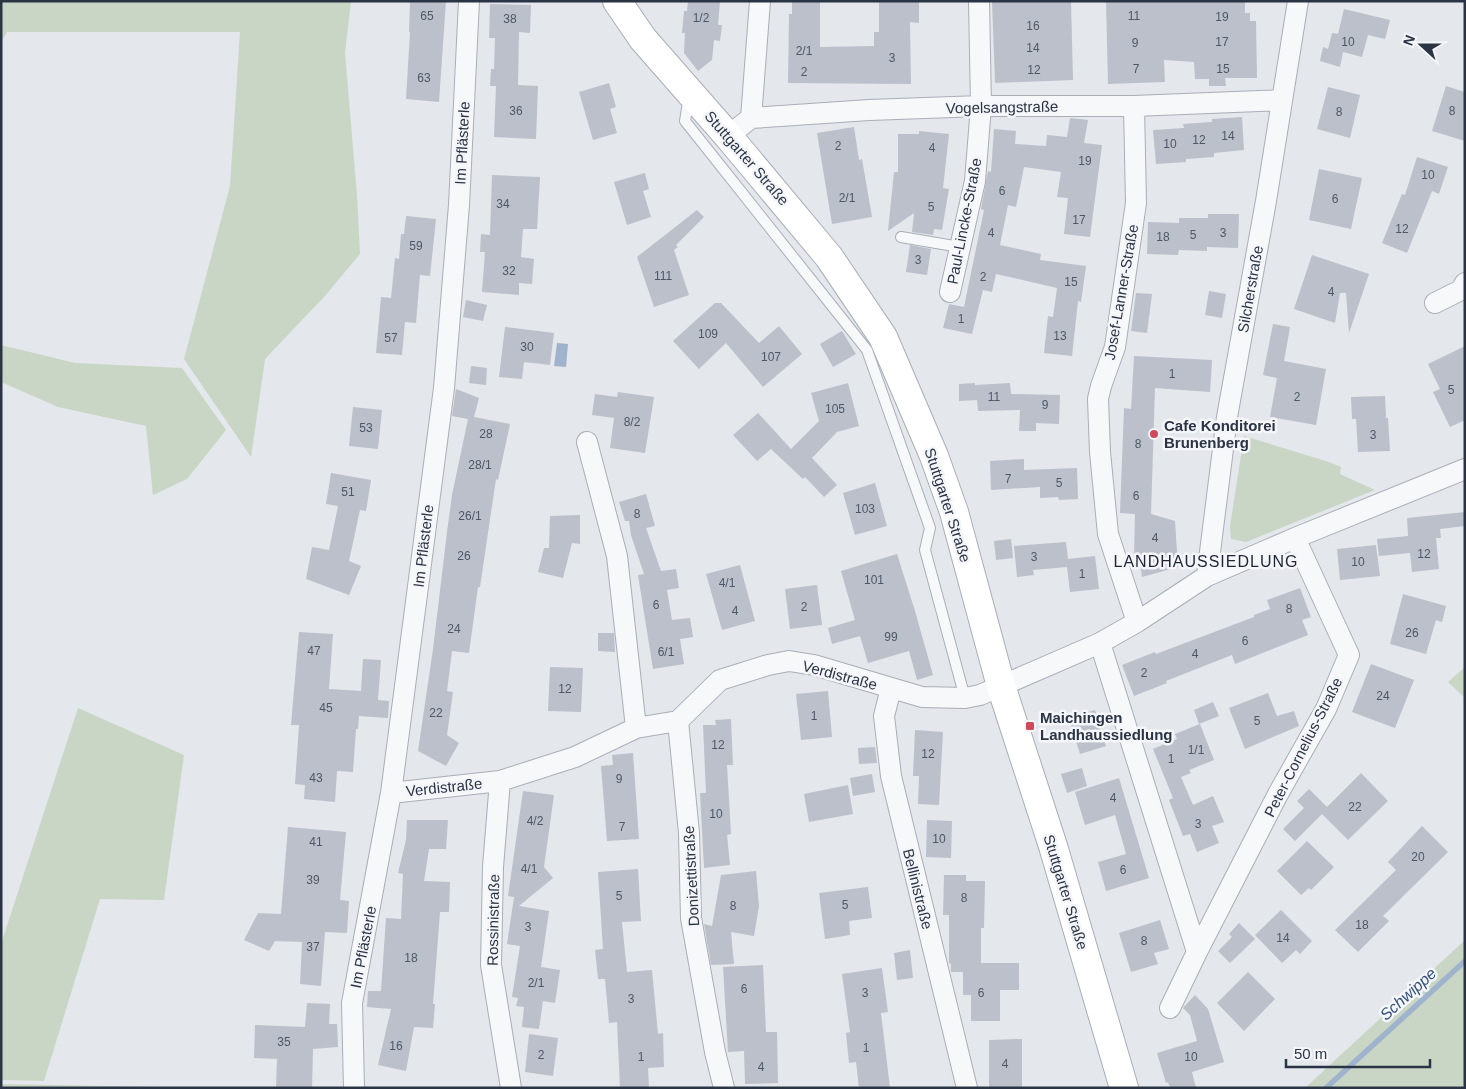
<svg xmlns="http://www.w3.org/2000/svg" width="1466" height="1089" viewBox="0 0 1466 1089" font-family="Arial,sans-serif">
<rect width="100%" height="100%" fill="#e4e7ec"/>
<path fill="#c9d6c5" d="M1,1H351L345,53L357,195L360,254L324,297L265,359L251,457L184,359L230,186L240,32H7L1,42Z
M1,345L75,363L182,368L226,430L187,479L153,495L146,426L58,407L1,382Z
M1244,436L1329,462L1341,467L1340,474L1375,490L1246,542L1231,539L1230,526Z
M1465,667V698L1448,682Z
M78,708L184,755L164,900L100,899L44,1081L1,1080V944Z
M1465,940V1088H1305Z
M1,1084L157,1087L158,1088H1Z"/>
<path fill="#9fb4cc" d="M557,343L568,344L566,367L554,366Z"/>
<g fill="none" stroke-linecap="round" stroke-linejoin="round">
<path stroke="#9fb4cc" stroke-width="5.5" d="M1326,1088L1465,961"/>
</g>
<path fill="#bbc0ca" d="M410,1H446L439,102L406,99L410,32H409Z
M688,1H720L718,25H722L720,41L714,40L712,60L698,71L684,53L685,33H682L684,11H687Z
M792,1H820V47L874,46V32H879V1H919V23L910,22L911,84L788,83L789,14H792Z
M992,1H1071L1073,80L995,83Z
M1106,1H1245V13H1250V21H1256L1257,78H1225L1226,86H1209V79H1195L1194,62L1164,60L1165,82L1108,84Z
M490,4L531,5L530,33L519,32L518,85L538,86L536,139L494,137L496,86H490L491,69H494L495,38H489Z
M1344,9L1390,20L1385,39L1368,35L1362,57L1343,52L1340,67L1320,61L1323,47L1328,49L1332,33L1338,34Z
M609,83L616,107L610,109L617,133L593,140L579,92Z
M1446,86L1465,92V141L1432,131Z
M1328,87L1360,95L1350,138L1317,129Z
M1242,117L1244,150L1214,153V157L1186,159V162L1156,164L1153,130L1184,128L1183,124L1212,122V119Z
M1070,118L1088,120L1084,143L1102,145L1090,237L1064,234L1068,198L1057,197L1061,172L1024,167L1016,207L1008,205L1000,245L1041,254L1040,260L1086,266L1081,302L1078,301L1072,356L1044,353L1048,316L1053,317L1057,288L996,274L992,292L983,290L972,334L943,328L949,304L964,307L984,210L981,209L988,171L991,172L994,129L1016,131L1015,144L1046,146L1047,135L1067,137Z
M854,127L859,160L862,159L872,217L832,224L817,133Z
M919,131L949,134L943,188L949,189L942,230L934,229L933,235L912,232L914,213L888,231L894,172H898V134H919Z
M1417,157L1448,167L1439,194L1432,191L1407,253L1382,243L1402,194L1405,195Z
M1319,169L1362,178L1351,229L1309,220Z
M645,173L649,189L643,191L651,217L627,225L614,182Z
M492,175L540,177L537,229H523L521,257L534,259L532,284L519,283V295L482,292L485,252H480L481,234L490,235Z
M697,210L704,217L676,245L678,247L674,250L689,295L654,307L637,257Z
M1208,214H1239L1238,248L1207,247V251L1179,250L1178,255L1147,254L1148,222L1179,223V218H1208Z
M406,216L436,219L430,276L420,275L416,323L405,322L402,355L376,353L381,297L391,298L395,258L399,259L401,234H404Z
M910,245L931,249L927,275L906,272Z
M1312,255L1369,274L1349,333L1346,293H1340L1335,323L1294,309Z
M1209,291L1226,294L1222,318L1205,315Z
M1136,293L1152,294L1147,333L1131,331Z
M466,300L487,305L483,321L463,317Z
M715,303H721L759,343L779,326L802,354L763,387L726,343L699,369L673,341Z
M1273,324L1290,327L1284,361L1326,369L1316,425L1270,417L1277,378L1263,375Z
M505,327L554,333L550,365L524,362L522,379L499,377Z
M842,331L856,354L833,367L820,344Z
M1465,346V420L1450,427L1433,392L1440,389L1428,364Z
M1134,356L1212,360L1210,392L1155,388L1151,514L1175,521L1178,567L1142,577L1139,555L1134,556L1135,514L1120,513L1124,408L1131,409Z
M471,366L487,368L486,385L469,383Z
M848,383L859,426L837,432L812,458L837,485L824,497L805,477L803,479L771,449L757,461L733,435L758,413L791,449L819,421L811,393Z
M975,383V385L1010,383L1011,394L1060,395L1059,424L1036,423V431H1019L1020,410L978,411L977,400L959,401V384Z
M456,389L479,398L474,417L510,424L498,480L496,479L480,587H478L469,653L452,651L447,691L453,692L447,735L459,743L446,766L418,751L433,649L447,532L452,495L468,419L452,416Z
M618,392L654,397L645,453L610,448L614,418L592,415L595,394L617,397Z
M1385,396L1386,418H1388L1390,451L1358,452L1356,419H1352L1351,397Z
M353,407L382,410L378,449L349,446Z
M1024,459V470L1077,468L1078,499L1059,500L1058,497L1040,498V487L991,490L990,461Z
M331,473L371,480L366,511L360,510L349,561L361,566L349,595L306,579L312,547L329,550L338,506L326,504Z
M875,483L887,526L855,535L843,493Z
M646,494L655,526L646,528L661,571L676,569L679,588L667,590L672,620L690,618L693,637L680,639L684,664L653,669L638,575L644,574L631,535L629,521H625L619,502Z
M1465,512V526L1440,529L1441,538H1436L1439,569L1412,572L1410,553L1379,556L1377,539L1408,536L1407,518Z
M580,515V544L572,543L563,578L538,572L544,548H549L550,516Z
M1011,539L1013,558L996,560L994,541Z
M1066,542L1068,559L1095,556L1099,589L1070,592L1067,567L1033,570L1034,575L1017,577L1014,546Z
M1376,545L1380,576L1340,580L1337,549Z
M897,554L915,611L933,675L917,680L909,651L868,663L860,636L832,644L828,628L855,620L841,571Z
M740,565L755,621L722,630L706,574Z
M817,585L822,625L790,629L785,589Z
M1300,588L1311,617L1302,620L1308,635L1235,664L1232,655L1176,677L1166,681L1167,683L1134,696L1122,665L1155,652L1156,654L1254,617V615L1270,609L1267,600Z
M1403,594L1446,606L1442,622L1436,620L1426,654L1390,644Z
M299,632L333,634L329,689L361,691L363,659L381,660L378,700L389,701L388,718L359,716L358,729H356L353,772L337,771L335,802L304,799L305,785L295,784L299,725H291Z
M598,633H614L615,652L598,651Z
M1371,664L1414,680L1395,728L1352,712Z
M550,667L583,668L581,712L548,711Z
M828,691L832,737L801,740L796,694Z
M1268,693L1277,716L1294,711L1299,726L1245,749L1229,708Z
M1213,702L1219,716L1199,724L1194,710Z
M1095,710L1106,746L1080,754L1069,718Z
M731,719L733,765H727L731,834L727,835L730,865L704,868L700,793H706L703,725H716L715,720Z
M1200,724L1214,760L1189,770L1191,773L1181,777L1193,805L1213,796L1224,822L1212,826L1219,843L1197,852L1190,834L1183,836L1169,800L1173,798L1153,749L1177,739L1175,734Z
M915,730L943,732L939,805L918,804L919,776H913Z
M875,747L877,763L859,764L858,748Z
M633,753L639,839L607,841L601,766L613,765L612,755Z
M1082,768L1087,786L1067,793L1061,774Z
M1361,773L1388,801L1348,840L1322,814L1295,841L1283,829L1304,808L1297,801L1309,789L1327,807Z
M872,774L875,792L853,796L850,778Z
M1119,778L1149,878L1106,891L1098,862L1126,854L1115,815L1085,825L1075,792Z
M848,785L853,814L809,822L804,794Z
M523,791L554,795L544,867L553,878L519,906L549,911L541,967L560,970L555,1003L543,1001L539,1029L522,1027L524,1007L516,1006L518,998L512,997L520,946L507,944L514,897L508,896Z
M407,820H448L446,849H429L424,881L450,882L449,912H440L433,1004H435L433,1028L414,1027L406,1071L378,1065L391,1009L367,1007L368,991H381L386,918L401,919L403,874L398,873L406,840Z
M927,820L952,821L951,858L926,857Z
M1422,826L1448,852L1383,916L1389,921L1358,952L1335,930L1396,870L1388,862Z
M288,827L346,832L340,900L349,901L347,933L325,932L321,986L300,984L302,942L275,941L269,951L244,940L258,913L281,914Z
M1307,841L1334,867L1311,890L1309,888L1301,895L1277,871Z
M638,869L641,921L622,922L627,972L652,970L658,1034L663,1033L664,1067L648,1068L649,1088H620L617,1022L609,1023L605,979H598L595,950L603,949L598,872Z
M756,871L759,906L754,936L731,932L734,964L711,965L704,924L712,926L721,875Z
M944,875H966V881H985L984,928H981V963H1019V990H1000V1021H971V995H963V972H951V964L949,963V915H943Z
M868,887L872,918L849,921L850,935L825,939L819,893Z
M1281,910L1312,941L1300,954L1296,950L1282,963L1255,935Z
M1160,920L1169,949L1154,953L1158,964L1131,972L1119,933Z
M1239,923L1255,939L1230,963L1218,951L1232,937L1229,934Z
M910,950L913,978L897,980L894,953Z
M763,965L766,1032H777L778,1083L745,1084L744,1051L728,1052L723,967Z
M882,968L888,1012L881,1013L890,1088H859L856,1062L849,1063L846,1033L850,1032L842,974Z
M1248,972L1275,999L1244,1031L1217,1003Z
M1195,995L1208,1009L1224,1062L1192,1072L1196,1088H1170L1168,1082L1166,1083L1157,1053L1197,1041L1190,1015L1183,1008Z
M307,1003L330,1004L329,1024H337L338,1047L313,1049L312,1088H276L277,1059L254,1058L255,1025L305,1027Z
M529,1034L558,1038L553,1076L525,1072Z
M1022,1039V1088H989V1040Z"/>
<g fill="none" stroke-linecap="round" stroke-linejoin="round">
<g stroke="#a9aeb7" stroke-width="12">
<path id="service" d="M689,96L685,121L867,350L930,528L925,550L965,698
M901,237L960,247"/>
</g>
<g stroke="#a9aeb7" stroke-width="22">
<path id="minor" d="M1134,106L1136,203L1115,347L1101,386L1098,399L1100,452L1108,534L1137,622
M751,118L760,1
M728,136L751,118L869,110L981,106H1134L1282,100
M950,292L975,181L981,106L979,1
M1435,303L1461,290L1465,283
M587,442L617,556L636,728
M1207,576L1227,417L1266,201L1298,1
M1100,643L1197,952L1170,1008
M891,688L884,716L891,776L967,1088
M678,721L689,833L691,918L715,1052L724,1088
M500,781L493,867L491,965L511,1088
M391,793L500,781L575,757L636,728L678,721L720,680L768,665L789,661L814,665L922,697L965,698L980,695L1100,643L1137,622L1207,576L1295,538L1465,469
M1197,952L1278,794L1326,709L1349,655L1295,538
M354,1088L352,1003L391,793L444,388L459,205L469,1"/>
</g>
<g stroke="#a9aeb7" stroke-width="30">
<path id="secondary" d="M617,1L643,39L728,136L829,257L883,337L934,456L954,512L1001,686L1053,846L1124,1088"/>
</g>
<use href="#service" stroke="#f7f8fa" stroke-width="10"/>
<use href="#minor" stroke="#f7f8fa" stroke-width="20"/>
<use href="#secondary" stroke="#fff" stroke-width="28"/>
</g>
<g fill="#d1495b" stroke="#f4f6f9" stroke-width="2">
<circle cx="1154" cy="434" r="5"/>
<rect x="1025" y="721" width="10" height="10" rx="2.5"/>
</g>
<g text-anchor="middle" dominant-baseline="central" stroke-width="5" stroke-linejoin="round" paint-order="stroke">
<g font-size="12" fill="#4f5766">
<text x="427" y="16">65</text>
<text x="1134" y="16">11</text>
<text x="1222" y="17">19</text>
<text x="701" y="18">1/2</text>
<text x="510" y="19">38</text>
<text x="1033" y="26">16</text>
<text x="1222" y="42">17</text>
<text x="1348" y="42">10</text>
<text x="1135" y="43">9</text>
<text x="1033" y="48">14</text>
<text x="804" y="51">2/1</text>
<text x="892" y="58">3</text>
<text x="1136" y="69">7</text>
<text x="1223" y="69">15</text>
<text x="1034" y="70">12</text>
<text x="804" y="72">2</text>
<text x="424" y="78">63</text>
<text x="516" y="111">36</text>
<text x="1452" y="111">8</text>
<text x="1339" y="112">8</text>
<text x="1228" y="136">14</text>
<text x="1199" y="140">12</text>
<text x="1170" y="144">10</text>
<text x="838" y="146">2</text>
<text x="932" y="148">4</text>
<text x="1085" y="161">19</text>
<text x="1428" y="175">10</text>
<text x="1002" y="191">6</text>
<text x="847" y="198">2/1</text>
<text x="1335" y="199">6</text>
<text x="503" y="204">34</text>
<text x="931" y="207">5</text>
<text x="1079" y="220">17</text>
<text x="1402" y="229">12</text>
<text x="991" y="233">4</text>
<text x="1223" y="233">3</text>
<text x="1193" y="235">5</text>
<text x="1163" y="237">18</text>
<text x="416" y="246">59</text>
<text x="918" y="260">3</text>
<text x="509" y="271">32</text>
<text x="663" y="276">111</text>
<text x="983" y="277">2</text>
<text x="1071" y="282">15</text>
<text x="1331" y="292">4</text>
<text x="961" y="319">1</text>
<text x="708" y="334">109</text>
<text x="1060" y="336">13</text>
<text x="391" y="338">57</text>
<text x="527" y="347">30</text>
<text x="771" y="357">107</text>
<text x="1172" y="374">1</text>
<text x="1451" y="390">5</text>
<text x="994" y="397">11</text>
<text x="1297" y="397">2</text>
<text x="1045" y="405">9</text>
<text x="835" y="409">105</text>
<text x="632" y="422">8/2</text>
<text x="366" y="428">53</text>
<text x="486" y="434">28</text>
<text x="1373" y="435">3</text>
<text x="1138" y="444">8</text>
<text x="480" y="465">28/1</text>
<text x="1008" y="479">7</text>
<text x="1059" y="483">5</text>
<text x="348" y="492">51</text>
<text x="1136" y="496">6</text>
<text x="865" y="509">103</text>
<text x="637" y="514">8</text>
<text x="470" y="516">26/1</text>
<text x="1155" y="538">4</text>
<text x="1424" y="554">12</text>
<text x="464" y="556">26</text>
<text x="1034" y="557">3</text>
<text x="1358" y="562">10</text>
<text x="1082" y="574">1</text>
<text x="874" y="580">101</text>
<text x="727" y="583">4/1</text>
<text x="656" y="605">6</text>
<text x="804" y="607">2</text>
<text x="1289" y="609">8</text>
<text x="735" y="611">4</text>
<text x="454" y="629">24</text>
<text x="1412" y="633">26</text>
<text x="891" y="637">99</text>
<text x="1245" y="641">6</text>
<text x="314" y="651">47</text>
<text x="666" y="652">6/1</text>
<text x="1195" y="654">4</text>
<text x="1144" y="673">2</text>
<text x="565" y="689">12</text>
<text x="1383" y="696">24</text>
<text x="326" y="708">45</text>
<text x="436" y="713">22</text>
<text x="814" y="716">1</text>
<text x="1257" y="721">5</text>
<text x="718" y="745">12</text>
<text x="1196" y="750">1/1</text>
<text x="928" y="754">12</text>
<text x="1171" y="759">1</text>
<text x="316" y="778">43</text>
<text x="619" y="779">9</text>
<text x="1113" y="798">4</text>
<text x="1355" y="807">22</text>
<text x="716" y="814">10</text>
<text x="535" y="821">4/2</text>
<text x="1198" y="824">3</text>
<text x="622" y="827">7</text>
<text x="939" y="839">10</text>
<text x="316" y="842">41</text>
<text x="1418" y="857">20</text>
<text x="529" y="869">4/1</text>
<text x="1123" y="870">6</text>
<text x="313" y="880">39</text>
<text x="619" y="896">5</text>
<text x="964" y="898">8</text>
<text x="845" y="905">5</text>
<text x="733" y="906">8</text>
<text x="1362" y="925">18</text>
<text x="528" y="927">3</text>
<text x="1283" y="938">14</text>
<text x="1144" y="941">8</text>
<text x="313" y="947">37</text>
<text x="411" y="958">18</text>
<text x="536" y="983">2/1</text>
<text x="744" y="989">6</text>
<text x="865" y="993">3</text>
<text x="981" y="993">6</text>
<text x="631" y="999">3</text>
<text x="284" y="1042">35</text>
<text x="396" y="1046">16</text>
<text x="866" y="1048">1</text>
<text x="541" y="1055">2</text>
<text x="641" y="1057">1</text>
<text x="1191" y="1057">10</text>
<text x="1005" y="1064">4</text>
<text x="761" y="1067">4</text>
</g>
<g font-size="15" fill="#2b3445" stroke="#f4f6f9">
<text transform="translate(1002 107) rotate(-1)">Vogelsangstraße</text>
<text transform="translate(462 143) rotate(-87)">Im Pflästerle</text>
<text transform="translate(747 158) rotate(49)">Stuttgarter Straße</text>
<text transform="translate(964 221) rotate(-79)">Paul-Lincke-Straße</text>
<text transform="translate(1250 289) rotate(-80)">Silcherstraße</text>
<text transform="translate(1121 292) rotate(-80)">Josef-Lanner-Straße</text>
<text transform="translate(948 505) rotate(72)">Stuttgarter Straße</text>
<text transform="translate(423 546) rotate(-83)">Im Pflästerle</text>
<text transform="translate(840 675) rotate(15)">Verdistraße</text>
<text transform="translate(1303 747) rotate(-63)">Peter-Cornelius-Straße</text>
<text transform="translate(444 787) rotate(-6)">Verdistraße</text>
<text transform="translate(691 876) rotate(-93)">Donizettistraße</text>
<text transform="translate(918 889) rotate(76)">Bellinistraße</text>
<text transform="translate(1066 892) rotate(73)">Stuttgarter Straße</text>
<text transform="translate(493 920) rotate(-89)">Rossinistraße</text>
<text transform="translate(363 947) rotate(-79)">Im Pflästerle</text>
</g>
<g font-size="15" font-weight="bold" fill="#2b3445" stroke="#f4f6f9" text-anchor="start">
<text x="1164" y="425">Cafe Konditorei<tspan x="1164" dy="17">Brunenberg</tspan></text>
<text x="1040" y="717">Maichingen<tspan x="1040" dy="17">Landhaussiedlung</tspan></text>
</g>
<g font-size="16" letter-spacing="1" fill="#1d2536" stroke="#f4f6f9">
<text x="1206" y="561">LANDHAUSSIEDLUNG</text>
</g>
<g font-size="16" font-style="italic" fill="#34527a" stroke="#f4f6f9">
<text transform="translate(1408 994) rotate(-42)">Schwippe</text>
</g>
</g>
<rect width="1466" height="1089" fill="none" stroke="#2b3445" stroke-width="5"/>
<g transform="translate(1421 45) rotate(291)" stroke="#f4f6f9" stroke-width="4" paint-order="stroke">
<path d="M0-4L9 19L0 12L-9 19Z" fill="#2b3445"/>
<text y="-8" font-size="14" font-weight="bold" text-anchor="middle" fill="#2b3445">N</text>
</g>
<path d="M1286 1059v8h144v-8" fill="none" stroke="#2b3445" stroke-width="2.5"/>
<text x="1294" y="1059" font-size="15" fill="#2b3445" stroke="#f4f6f9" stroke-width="4" paint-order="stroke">50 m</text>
</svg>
